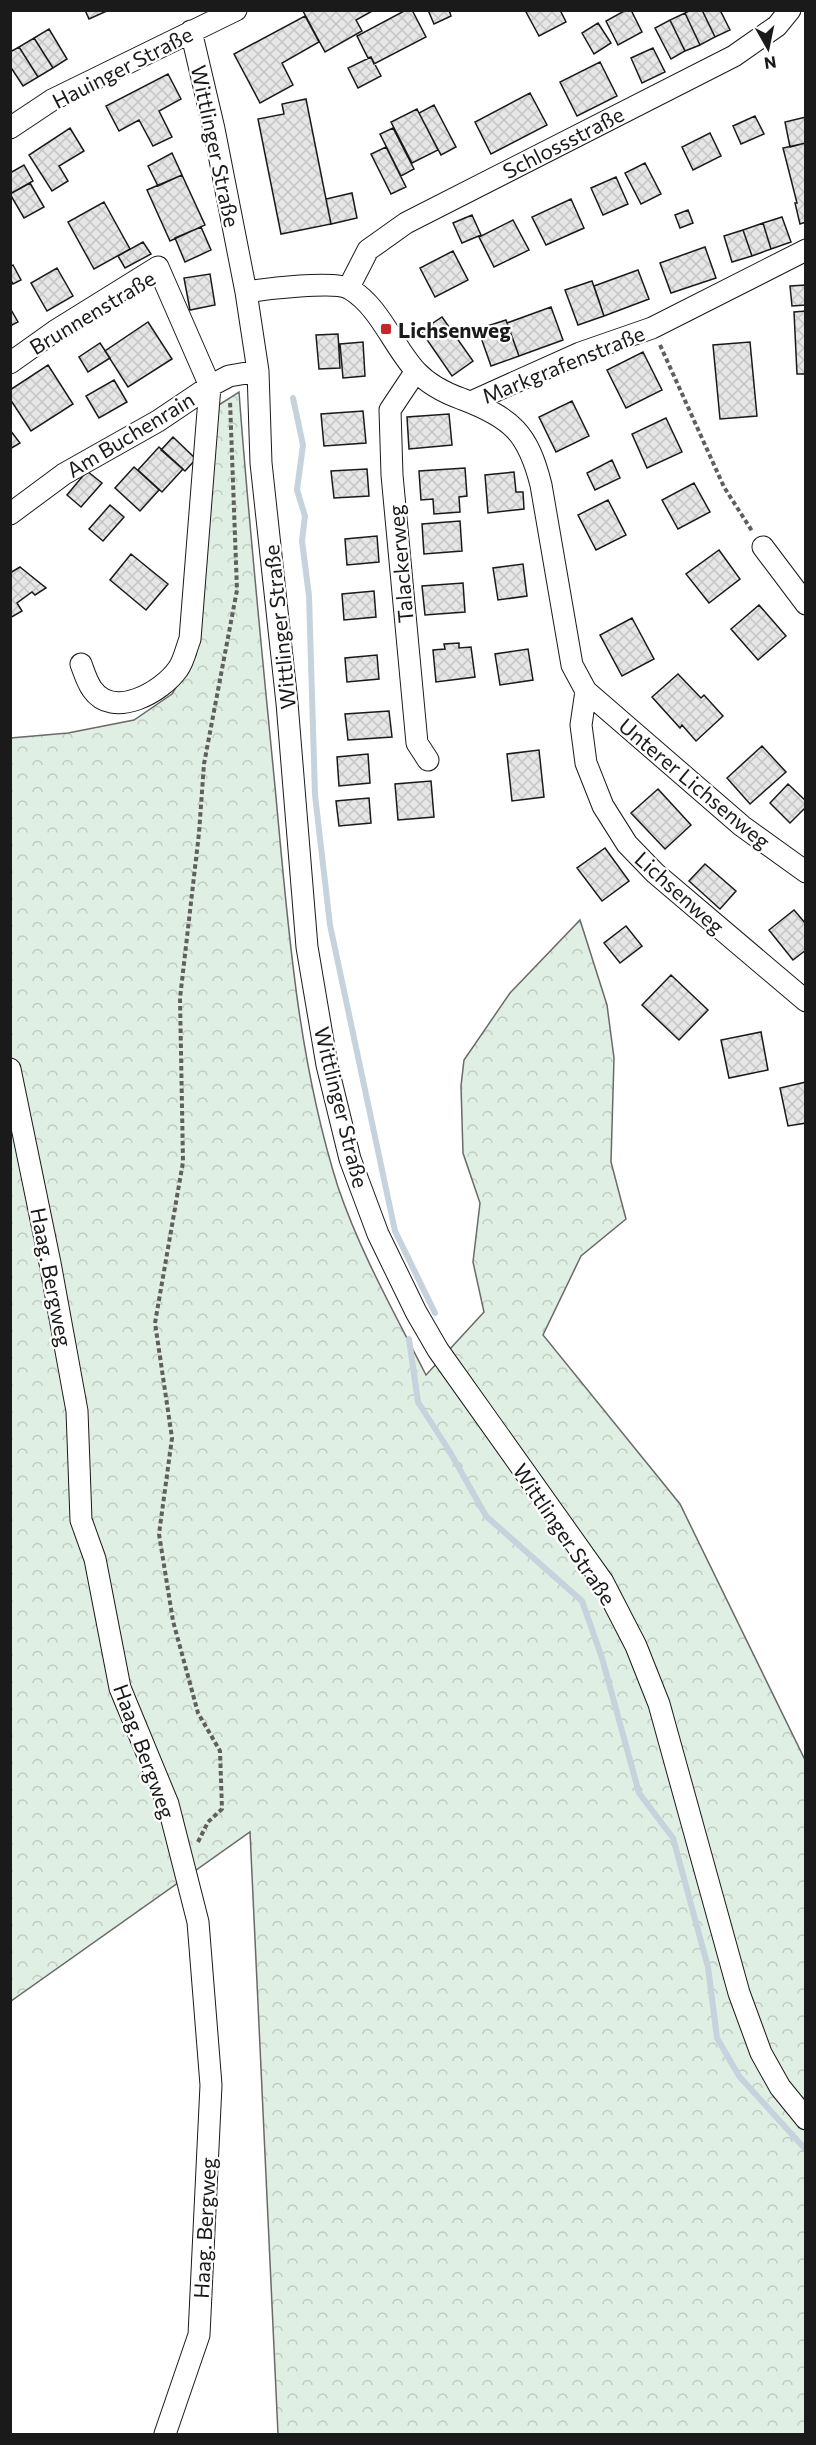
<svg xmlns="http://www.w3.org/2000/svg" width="816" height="2445" viewBox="0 0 816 2445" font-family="Commissioner,sans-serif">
<defs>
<pattern id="forest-crowns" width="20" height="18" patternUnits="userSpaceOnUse" patternTransform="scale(1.5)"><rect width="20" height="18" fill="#e0efe3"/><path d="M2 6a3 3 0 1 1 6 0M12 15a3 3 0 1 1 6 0" fill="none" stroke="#c0ccc2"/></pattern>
<pattern id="building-cross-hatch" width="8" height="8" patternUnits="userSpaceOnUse" patternTransform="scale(1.5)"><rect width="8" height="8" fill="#e6e6e6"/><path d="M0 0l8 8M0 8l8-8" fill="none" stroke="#c5c5c5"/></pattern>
</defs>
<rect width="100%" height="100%" fill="#fff"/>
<path fill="url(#forest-crowns)" stroke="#6a6a6a" stroke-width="1.5" d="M239,392C249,527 263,662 276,797C288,927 298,1061 338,1187C360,1252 395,1314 426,1375L484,1312L473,1262L480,1203L463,1153L461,1086L464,1060L510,993L580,920L607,1005L614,1058L611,1162L626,1219L581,1256L543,1335L680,1504L805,1760V2434H278L250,1832L11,2001V738L68,733L134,720L172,694L196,655L204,566L214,408Z"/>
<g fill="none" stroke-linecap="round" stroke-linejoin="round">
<path stroke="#c6d2dc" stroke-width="6" d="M293,398L303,445L297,490L305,516L302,541L309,596L315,795L330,925L395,1231L435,1313
M409,1339L418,1402L450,1452L486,1516L582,1601L602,1658L639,1793L673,1838L708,1967L717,2038L739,2076L806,2150"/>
</g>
<path fill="url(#building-cross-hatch)" stroke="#1a1a1a" stroke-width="1.5" d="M85,10H109L89,19Z
M374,10L356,20L362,31L325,52L303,11Z
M406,10H412L426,37L374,64L371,57L368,58L357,36Z
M428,10H449L451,16L434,24Z
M525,10H560L566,22L539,36Z
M626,10H631L642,32L618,45L606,21Z
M691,10H702L715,37L700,45L685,13Z
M702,10H720L730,30L715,37Z
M685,13L700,45L685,51L670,20Z
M305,16L319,42L282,63L293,85L260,103L234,54Z
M670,20L685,51L671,59L655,28Z
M598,23L611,43L594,54L582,33Z
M49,29L67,59L53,68L34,38Z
M34,38L53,68L38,77L19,47Z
M19,47L38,77L23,86L10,66V52Z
M653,48L665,72L642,83L631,58Z
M371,57L381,76L358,88L348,68Z
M600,62L617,96L577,116L560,82Z
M168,74L181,99L159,111L172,137L153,146L139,120L119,131L106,106Z
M530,93L547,125L491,154L475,122Z
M306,99L331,224L281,234L258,119L284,114L282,104Z
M434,105L456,147L441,155L419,113Z
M417,109L438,150L412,163L391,122Z
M755,116L764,134L741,144L733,126Z
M806,117V143L790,147L785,122Z
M70,128L84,151L59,166L68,181L52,191L29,155Z
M393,128L414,169L401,176L380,134Z
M710,133L721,156L693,170L682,147Z
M806,143V222L800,224L795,203H797L783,148Z
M386,147L406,187L391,194L371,154Z
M172,153L182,175L158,186L148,166Z
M645,163L661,194L641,204L625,173Z
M24,165L33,181L10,194V173Z
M182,175L205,225L170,241L147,190Z
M616,177L628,204L603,215L591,188Z
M30,183L44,207L24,218L10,194Z
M352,193L357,218L331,224L326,199Z
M571,199L584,228L546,245L532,217Z
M104,202L130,249L94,269L68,222Z
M688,210L693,223L680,228L675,215Z
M472,215L481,235L462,243L453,223Z
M782,217L791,242L771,249L763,223Z
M513,220L529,250L494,267L479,237Z
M763,223L771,249L752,256L743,230Z
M201,227L211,250L185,262L175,238Z
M743,230L752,256L732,262L724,236Z
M143,242L151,254L125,268L118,256Z
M705,247L716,278L671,293L660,263Z
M453,251L468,280L435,297L420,268Z
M13,265L21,280L13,284L10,279V267Z
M57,268L73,296L47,311L31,283Z
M638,270L649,299L604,316L594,286Z
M210,274L215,305L190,310L184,278Z
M592,281L604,316L578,325L565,290Z
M806,285V305L792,306L790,286Z
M551,307L563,340L519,356L507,323Z
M10,308L18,322L10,326Z
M806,311V374H797L794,312Z
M442,317L473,361L452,376L421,331Z
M506,320L519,356L491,366L478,329Z
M148,322L172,359L128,387L105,351Z
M338,334L340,368L319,369L316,335Z
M363,342L365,376L343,378L340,344Z
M750,342L757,416L720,419L713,345Z
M100,343L110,358L88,372L79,357Z
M643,352L662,390L626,408L607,370Z
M48,365L73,404L31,431L10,399V390Z
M114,380L127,402L99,418L86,396Z
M572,401L589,436L556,452L539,417Z
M363,411L366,443L324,446L321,414Z
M449,414L452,445L409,449L407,417Z
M666,418L682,452L647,468L632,434Z
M10,430L20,443L10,449Z
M173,437L196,459L185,471L161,450Z
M159,447L183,469L162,492L138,470Z
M612,460L620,478L595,490L587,473Z
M134,467L159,490L140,511L115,488Z
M465,468L467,496L459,497L460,512L434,514L433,499L421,500L419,471Z
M367,469L369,496L334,498L331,471Z
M87,471L102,483L81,507L67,495Z
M514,472L516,492H523L524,509L488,513L485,475Z
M694,483L710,512L678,529L662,500Z
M608,500L626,535L596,550L578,515Z
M110,505L124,517L103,541L89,529Z
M460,521L462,551L424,554L422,524Z
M377,536L379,562L347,565L345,539Z
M719,550L740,579L709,603L686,574Z
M131,554L168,584L146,610L110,580Z
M523,564L527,596L498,600L493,568Z
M20,567L46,588L35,595L32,592L17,603L22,611L10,618V573Z
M463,583L465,612L425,615L422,586Z
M374,591L376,617L344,620L342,594Z
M759,605L786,636L758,660L731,629Z
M632,618L654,659L622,676L600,635Z
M459,643V648L471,647L475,677L436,682L433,650L445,649L444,644Z
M528,649L533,680L500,685L495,654Z
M377,655L379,679L347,682L345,658Z
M678,674L701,698L704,695L723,716L696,741L682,725L680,728L652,697Z
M389,711L392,737L348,740L345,714Z
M762,746L786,772L750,804L727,778Z
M539,750L544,797L512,801L507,754Z
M368,754L370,783L339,786L337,757Z
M431,781L434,817L398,820L395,784Z
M788,784L806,801V807L790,823L770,803Z
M658,789L691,825L665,849L631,813Z
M369,798L371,823L339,826L336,801Z
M605,848L629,881L602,901L577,868Z
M705,864L736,891L720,909L689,881Z
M794,910L806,924V950L793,960L769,930Z
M626,926L642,946L620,963L604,943Z
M671,975L708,1010L679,1040L642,1005Z
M761,1032L768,1070L729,1078L721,1040Z
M806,1082V1123L788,1126L780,1088Z"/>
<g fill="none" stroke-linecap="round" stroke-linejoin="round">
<g stroke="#1a1a1a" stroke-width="23">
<path id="minor" d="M191,31L214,129L246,292L258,371L261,463L287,703L307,947L327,1065L350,1159L378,1234L416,1312L438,1350L603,1582L636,1646L659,1704L739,1993L761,2053L780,2087L806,2119
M10,128L52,100L236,10
M349,287L368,250L406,223L734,56L777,26L790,10
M246,292C265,289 336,280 350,289C380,307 393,346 416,371C429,385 445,393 462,399C512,418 528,433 541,485L572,665L586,691L581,725L586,763L603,806L627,844L655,873L806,1001
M10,363L55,331L158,267L210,386L190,639C186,649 184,661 178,669C162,692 113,720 92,689C87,682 84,672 81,664
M416,371L390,410L392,475L417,743L428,760
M471,402L580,353L652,328L806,250
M10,514L64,474L158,421L210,386L229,376L258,371
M763,547L806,604
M586,691L742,826L806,872
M10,1069L50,1263L77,1411L81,1520L95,1559L120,1688L168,1804L198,1922L211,2085L199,2335L165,2434"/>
</g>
<path stroke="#5f5f5f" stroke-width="4" stroke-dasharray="4.5 3" stroke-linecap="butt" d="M660,345L724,487L752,531
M198,1842L208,1822L222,1809L220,1751L198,1713L173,1621L159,1534L172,1438L155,1323L183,1162L180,998L199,833L204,764L237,590L230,401"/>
<use href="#minor" stroke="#fff" stroke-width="21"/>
</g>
<rect fill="#c62828" stroke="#fff" stroke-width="2" x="380" y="323" width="12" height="12" rx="3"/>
<g text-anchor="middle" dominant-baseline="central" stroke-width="4.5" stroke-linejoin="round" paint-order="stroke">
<g font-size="21" fill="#1a1a1a" stroke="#fff">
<text transform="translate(122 67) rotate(-27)">Hauinger Straße</text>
<text transform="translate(563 142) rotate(-27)">Schlossstraße</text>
<text transform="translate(216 146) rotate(78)">Wittlinger Straße</text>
<text transform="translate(92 312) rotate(-31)">Brunnenstraße</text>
<text transform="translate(563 364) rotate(-22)">Markgrafenstraße</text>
<text transform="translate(130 434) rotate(-31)">Am Buchenrain</text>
<text transform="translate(400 564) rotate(-95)">Talackerweg</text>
<text transform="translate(279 627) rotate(-96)">Wittlinger Straße</text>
<text transform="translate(695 783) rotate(40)">Unterer Lichsenweg</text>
<text transform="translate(680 892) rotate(42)">Lichsenweg</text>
<text transform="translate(342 1107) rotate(76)">Wittlinger Straße</text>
<text transform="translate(52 1277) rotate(79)">Haag. Bergweg</text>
<text transform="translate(565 1534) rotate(56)">Wittlinger Straße</text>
<text transform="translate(145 1751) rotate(70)">Haag. Bergweg</text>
<text transform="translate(204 2228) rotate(-87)">Haag. Bergweg</text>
</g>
<g font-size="21" font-weight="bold" fill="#1a1a1a" stroke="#fff" text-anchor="start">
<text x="398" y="329">Lichsenweg</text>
</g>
</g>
<rect width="816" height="2445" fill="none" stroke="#1a1a1a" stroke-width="24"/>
<g transform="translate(768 48) rotate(171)" stroke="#ffffff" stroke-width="4.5" paint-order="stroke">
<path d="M0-4.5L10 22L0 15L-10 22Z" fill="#1a1a1a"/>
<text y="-9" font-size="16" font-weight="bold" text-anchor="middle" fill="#1a1a1a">N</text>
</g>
</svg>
